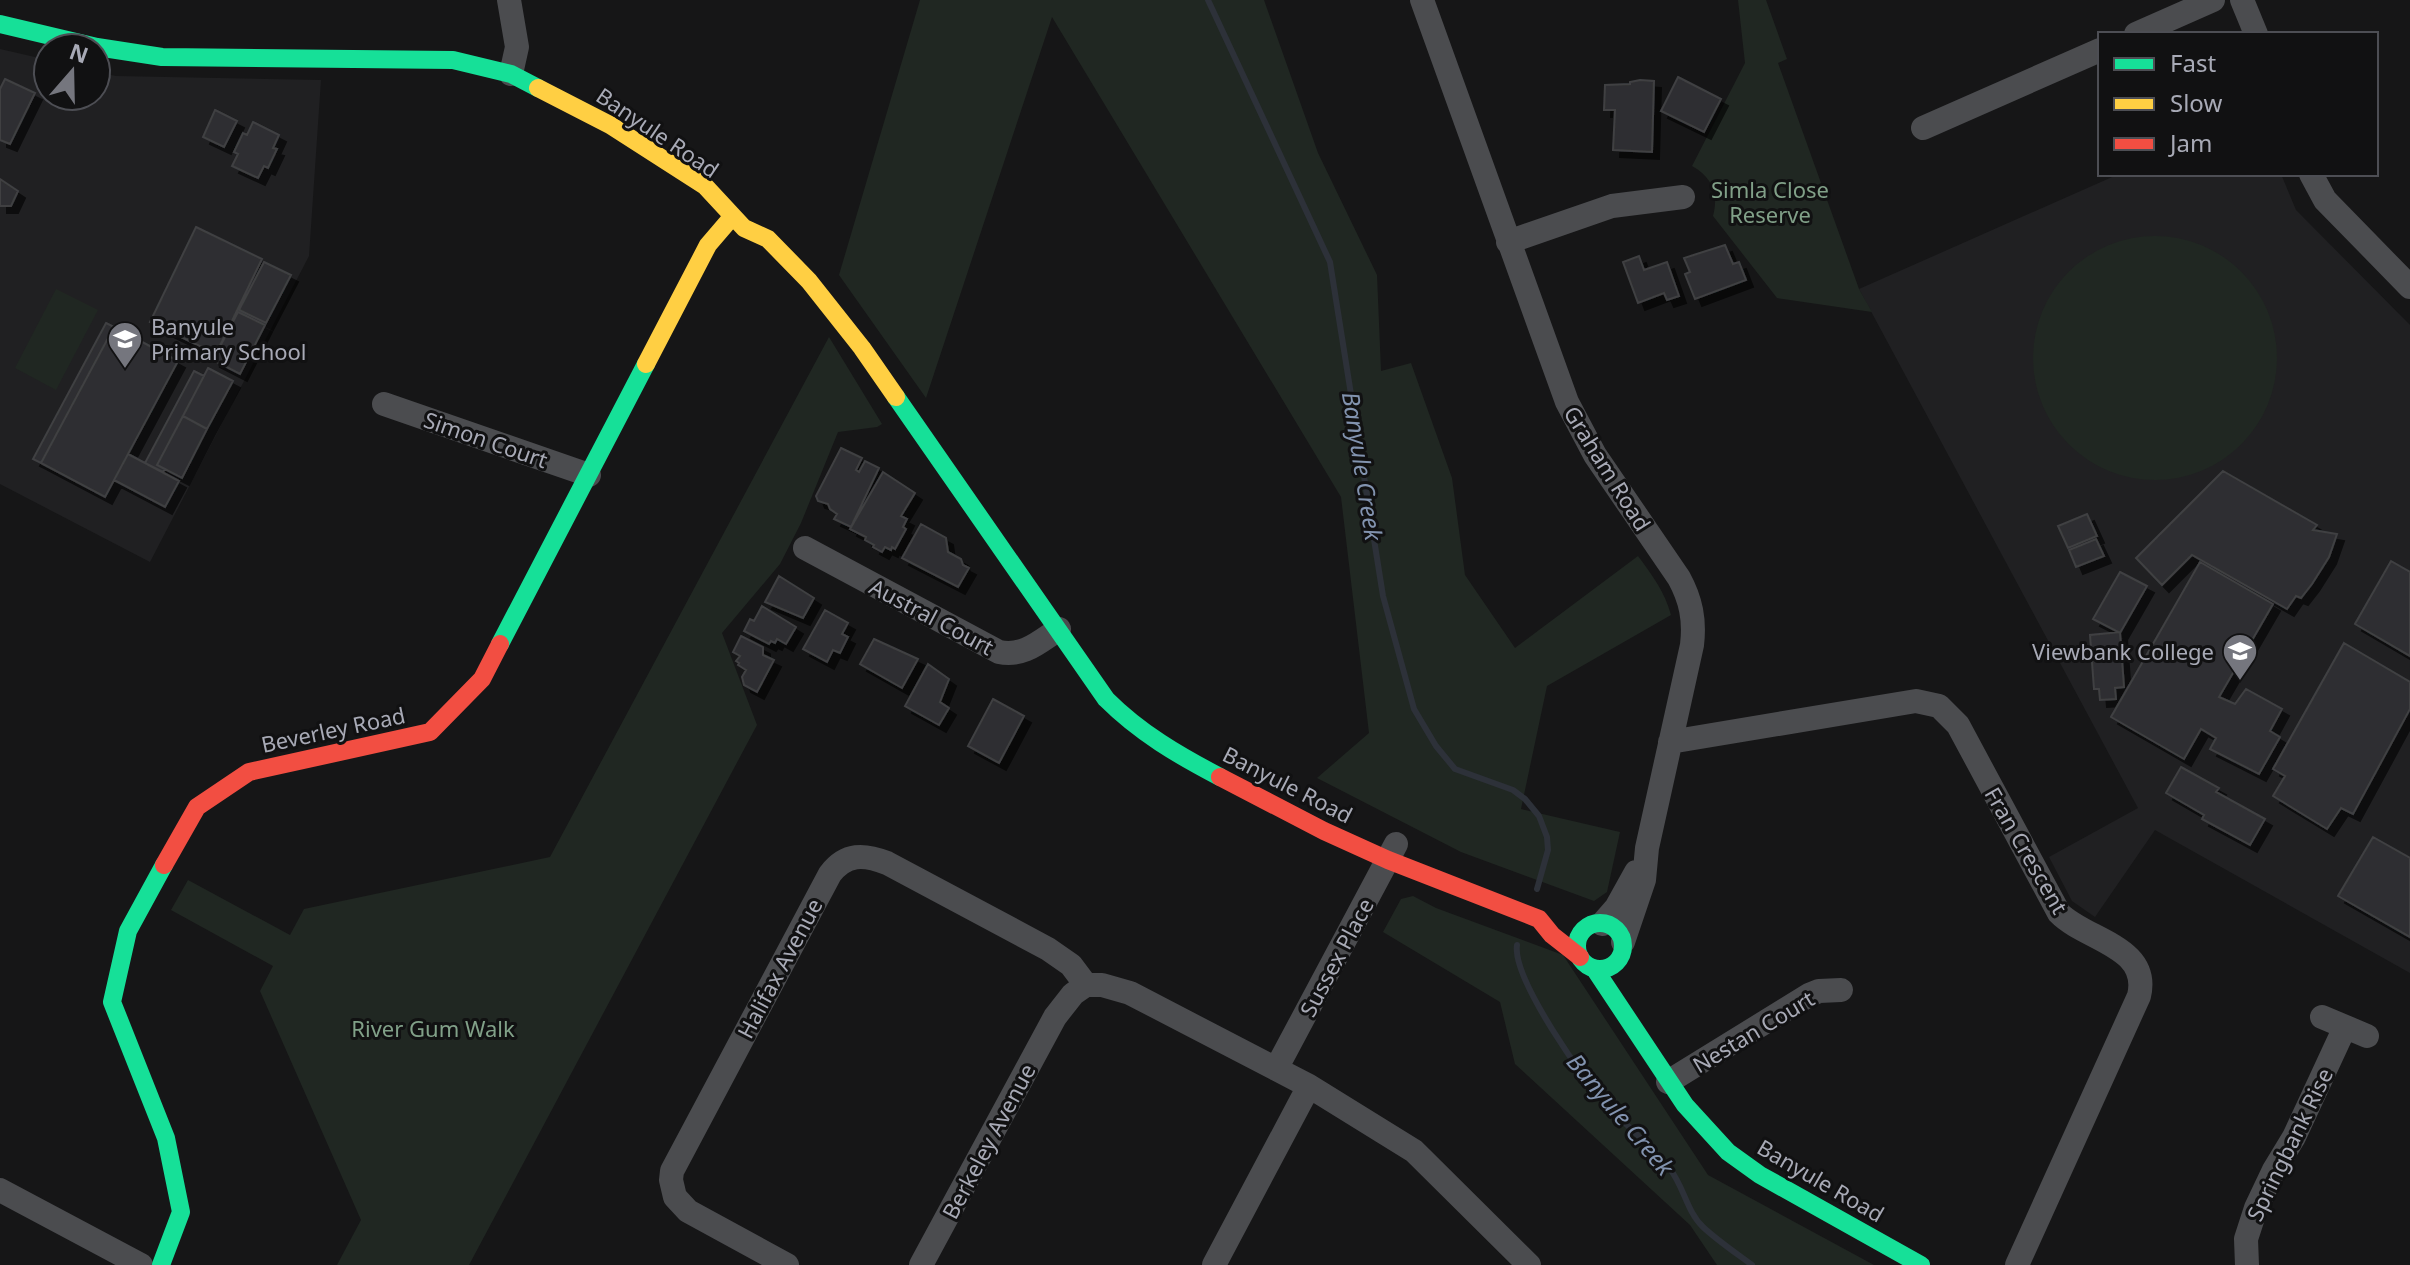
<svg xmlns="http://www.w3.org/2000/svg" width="2410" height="1265" viewBox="0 0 2410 1265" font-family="'Noto Sans',sans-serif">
<defs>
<filter id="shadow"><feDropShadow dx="7" dy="7" stdDeviation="0" flood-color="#0009"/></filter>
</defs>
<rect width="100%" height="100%" fill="#161617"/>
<path fill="#202022" d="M0,49L48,60V96H96V72L116,76L321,80L309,256L150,562L0,484Z
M2119,174H2281L2296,210L2410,325V973L2155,830L2095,917L2072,901L2049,857L2138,808L1859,289Z"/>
<path fill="#202722" d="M920,0H1264L1318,153L1377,275L1381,371L1411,363L1452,478L1465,575L1515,648L1638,556C1652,575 1665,592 1671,615L1547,686L1521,809L1620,832L1607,892L1594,901L1461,852L1317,778L1369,733L1341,497L1052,17L926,398L839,275Z
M1738,0H1766L1787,59L1778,63L1859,289L1872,312L1777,298L1713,216C1719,194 1712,177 1692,166L1745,63Z
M2033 358a122 122 0 1 1 244 0a122 122 0 1 1-244 0Z
M56,289L98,310L56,390L15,368Z
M829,337L882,424L877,427L838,432L801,523L780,564L722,633L757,725L469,1265H337L361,1220L260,991L273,966L171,910L188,880L290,935L304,909L550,857Z
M1413,896L1436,908L1563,955L1708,1175L1874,1265H1717L1690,1225L1515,1064L1500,1002L1383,932L1401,899Z"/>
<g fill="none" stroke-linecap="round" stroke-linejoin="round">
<path stroke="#2d3139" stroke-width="6" d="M1208,0L1330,262L1383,596L1414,709L1436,746L1455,769L1513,790L1525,799L1539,816L1547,837L1548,850L1537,889
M1517,945C1512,978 1585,1083 1610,1108C1630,1129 1652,1147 1670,1169C1684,1187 1687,1212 1703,1227C1718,1241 1736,1253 1752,1265"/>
</g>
<path fill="#2f2f30" stroke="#3f4043" stroke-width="2" filter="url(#shadow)" d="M1678,77L1721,99L1704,132L1661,111Z
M5,79L35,93L10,144L0,140V89Z
M1640,80L1654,81L1652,152L1613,150L1615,110H1604L1605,85L1630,84V82Z
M215,110L237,121L224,147L203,137Z
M253,122L279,135L273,148L277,149L268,168L264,166L258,178L232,166L238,154L234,152L243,133L247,135Z
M0,179L18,191L11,206H0Z
M196,227L262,259L216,354L150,322Z
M1725,245L1733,264L1739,262L1746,280L1695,299L1685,274L1690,272L1684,258Z
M1639,256L1644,270L1667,262L1679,296L1667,300L1664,293L1638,303L1623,262Z
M264,262L291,275L266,323L239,310Z
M238,312L265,325L240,374L213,360Z
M106,323L114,327L41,463L33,459Z
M114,327L178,361L105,497L41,463Z
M208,368L233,381L207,429L183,416Z
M194,371L204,376L157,465L165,469L163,472L145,463Z
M183,416L207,429L182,478L157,465Z
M841,448L862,458L856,470L859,472L865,461L879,468L851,527L834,519L837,514L830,509L828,504L818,501L816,496Z
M128,454L179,481L165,507L114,480Z
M2223,471L2317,525L2313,530L2337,534L2329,557L2312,584L2301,598L2296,596L2287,609L2192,555L2162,585L2136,558Z
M883,472L915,493L901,516L907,519L903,527L906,529L895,549L892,547L891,550L885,547L882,552L873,547L874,545L865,540L866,537L850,529Z
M2087,514L2097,536L2068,548L2058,526Z
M921,524L946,538L948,552L961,559L963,565L969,568L958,587L902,558Z
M2096,539L2104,556L2076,567L2069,550Z
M2391,561L2410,572V656L2355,624Z
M2200,562L2273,604L2219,697L2235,704L2246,689L2282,709L2270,731L2280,737L2259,774L2210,749L2216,738L2201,729L2184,759L2111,717Z
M2120,572L2147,586L2120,633L2093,619Z
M779,576L814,598L803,618L765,602Z
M762,606L796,627L786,644L777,639L775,643L771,641L769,644L744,631L750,619L754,621Z
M825,610L848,623L842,634L848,637L840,653L833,650L827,662L803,649Z
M2120,632L2124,687L2115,688L2116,699L2100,700L2099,689H2094L2090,635Z
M741,636L763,647V655L774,660L757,692L744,685L742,677L746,670L738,665L739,663L736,661L740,656L733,652Z
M874,639L918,659L902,688L860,664Z
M2344,643L2410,682V709L2353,814L2341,808L2327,829L2273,796L2285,776L2273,769Z
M928,664L949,679L940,702L949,708L939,725L905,706Z
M993,699L1024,716L999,763L968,746Z
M2181,767L2219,788L2216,792L2265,819L2250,845L2202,819L2204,815L2166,793Z
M2373,837L2410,858V937L2338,896Z"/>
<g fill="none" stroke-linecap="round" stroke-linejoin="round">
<path stroke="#4b4c4f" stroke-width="24" d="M509,0L517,47L511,74
M1422,0L1567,402L1595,455L1679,578C1691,600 1695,620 1692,645L1647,848L1644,880L1623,942
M2242,0L2256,34
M2136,34L2213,0
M1923,128L2100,50
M2311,174L2325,200L2410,287
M1508,242L1612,206L1683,197
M384,404L589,475
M805,548L999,652C1024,657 1039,642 1059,629
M1670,742L1916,701L1939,706L1958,725L2059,913C2085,940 2151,946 2139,996L2017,1265
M1602,924L1616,908L1636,872
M1086,985H1102L1130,993L1309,1086L1414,1151L1529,1265
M2322,1017L2367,1036
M1276,1069L1396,844
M1668,1082L1809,995L1819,991L1841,990
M0,1190L141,1265
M787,1265L688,1211L675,1197L671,1180L672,1171L830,874C846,853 864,854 887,863L1048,949L1071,965L1086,985
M921,1265L1055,1017L1073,994L1086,985
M1214,1265L1309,1086
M2247,1265L2246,1239L2256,1208L2274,1170L2294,1137L2345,1027"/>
<path stroke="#16e098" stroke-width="18" d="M0,24L97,47L162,57L453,60L511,74L538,88
M896,397L1106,699C1140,733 1178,755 1220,777
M500,644L646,364
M1577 946a23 23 0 1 1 46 0a23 23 0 1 1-46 0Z
M1594,968L1685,1105L1728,1152L1760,1175L1921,1265
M161,1265L181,1212L166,1138L112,1002L128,931L164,865"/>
<path stroke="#ffcf43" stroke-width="18" d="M538,88L610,125L705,186L744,228L768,239L809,281L862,348L896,397
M646,364L708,245L732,217"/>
<path stroke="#f24e42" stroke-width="18" d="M1220,777L1324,831L1388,860L1539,919L1552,935L1580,957
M164,865L197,807L249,772L430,732L482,679L500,644"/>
</g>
<defs>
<g id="school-pin" transform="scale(1.8)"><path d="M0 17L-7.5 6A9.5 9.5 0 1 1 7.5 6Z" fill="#75767e" stroke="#111112"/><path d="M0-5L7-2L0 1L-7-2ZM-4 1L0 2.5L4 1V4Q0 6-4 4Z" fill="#fff"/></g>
</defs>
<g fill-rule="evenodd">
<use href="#school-pin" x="125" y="339"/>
<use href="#school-pin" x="2240" y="651"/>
</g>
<g text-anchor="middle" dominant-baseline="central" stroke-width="6" stroke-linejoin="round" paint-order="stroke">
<g font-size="22" fill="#a8aab6" stroke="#111112">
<text transform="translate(658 132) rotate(34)">Banyule Road</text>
<text transform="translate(486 439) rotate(19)">Simon Court</text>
<text transform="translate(1608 468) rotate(58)">Graham Road</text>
<text transform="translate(932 616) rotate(28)">Austral Court</text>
<text transform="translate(333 729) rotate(-12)">Beverley Road</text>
<text transform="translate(1288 784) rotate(27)">Banyule Road</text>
<text transform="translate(2027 850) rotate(60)">Fran Crescent</text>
<text transform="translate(1336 957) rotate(-62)">Sussex Place</text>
<text transform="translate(779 968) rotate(-62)">Halifax Avenue</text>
<text transform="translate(1753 1031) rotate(-31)">Nestan Court</text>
<text transform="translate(988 1141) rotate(-62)">Berkeley Avenue</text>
<text transform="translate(2289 1144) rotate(-64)">Springbank Rise</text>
<text transform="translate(1821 1180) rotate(30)">Banyule Road</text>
</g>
<g font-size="22" fill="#81a088" stroke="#111112">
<text x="1770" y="189">Simla Close<tspan x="1770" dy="25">Reserve</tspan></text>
<text x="433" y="1028">River Gum Walk</text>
</g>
<g font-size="22" fill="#a8aab6" stroke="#111112" text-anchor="start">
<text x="151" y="326">Banyule<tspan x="151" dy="25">Primary School</tspan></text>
<text x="2214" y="651" text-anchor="end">Viewbank College</text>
</g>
<g font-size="24" font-style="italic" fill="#8293af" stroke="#111112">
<text transform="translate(1363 466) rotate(81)">Banyule Creek</text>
<text transform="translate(1621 1114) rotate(50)">Banyule Creek</text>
</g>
</g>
<rect x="2098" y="32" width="280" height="144" fill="#111112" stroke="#4d4e54" stroke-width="2"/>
<rect x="2114" y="58" width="40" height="12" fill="#16e098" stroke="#4d4e54" stroke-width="2"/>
<text x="2170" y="72" font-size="24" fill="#a8aab6">Fast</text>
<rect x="2114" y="98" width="40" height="12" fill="#ffcf43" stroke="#4d4e54" stroke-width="2"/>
<text x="2170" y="112" font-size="24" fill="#a8aab6">Slow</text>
<rect x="2114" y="138" width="40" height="12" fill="#f24e42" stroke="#4d4e54" stroke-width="2"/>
<text x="2170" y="152" font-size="24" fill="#a8aab6">Jam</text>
<g transform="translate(72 72) rotate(20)"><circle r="38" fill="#111112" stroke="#4d4e54" stroke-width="2"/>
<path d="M0-6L14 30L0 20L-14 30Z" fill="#75767e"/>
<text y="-12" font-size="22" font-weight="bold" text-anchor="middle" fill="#a8aab6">N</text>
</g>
</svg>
